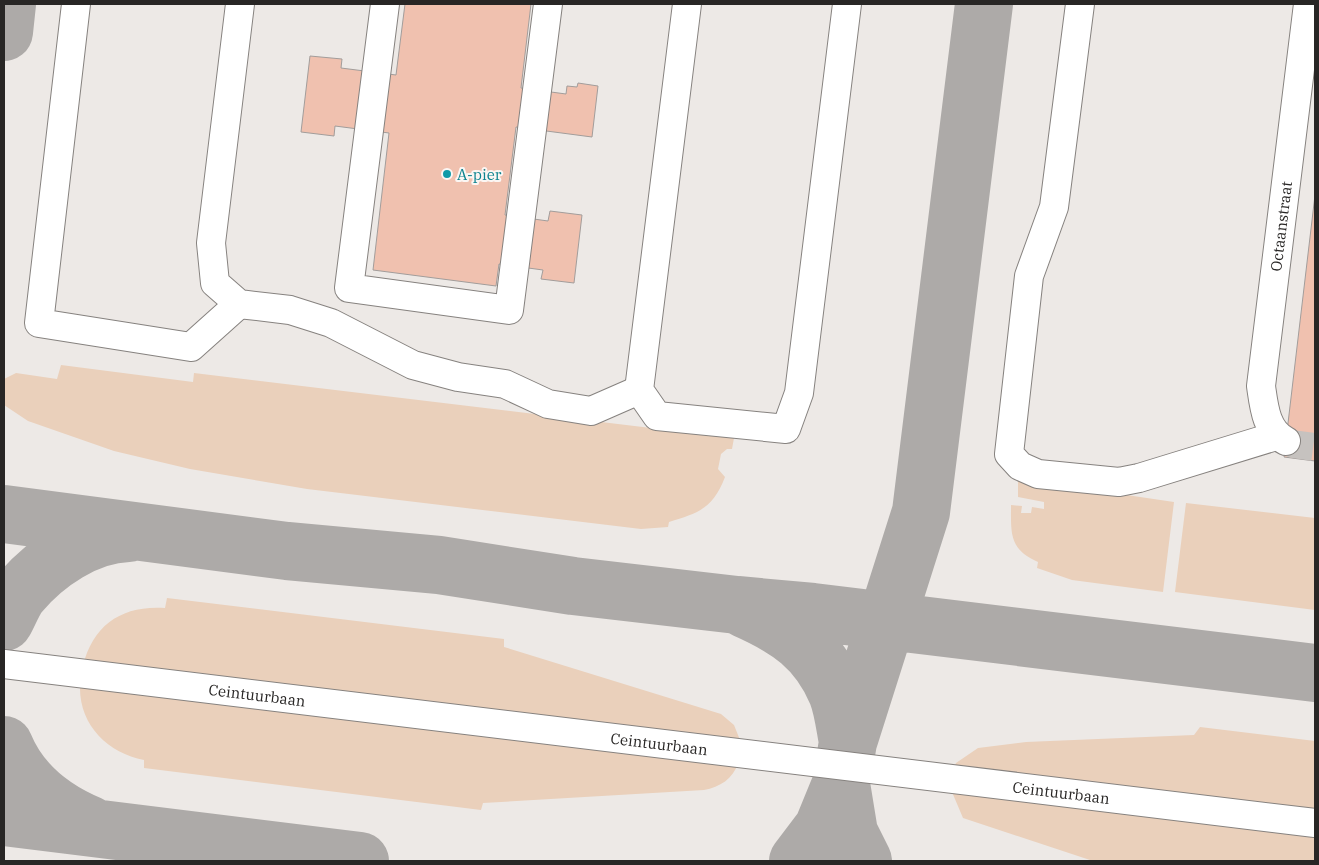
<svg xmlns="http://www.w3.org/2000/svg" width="1319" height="865" viewBox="0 0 1319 865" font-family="'IBM Plex Serif',serif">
<rect width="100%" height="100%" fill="#ede9e6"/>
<path fill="#ead0bb" d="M61,365L193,382L194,373L734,438L732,449H727L721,454L718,469L725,477C713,508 699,513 669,522L668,527L641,529L307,489L190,469L114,451L28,421L4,405V379L16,373L57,379Z
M1018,479L1174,502L1163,592L1072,580L1037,568L1038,562C1009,549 1011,534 1011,505L1022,506L1021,513H1031L1032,507L1044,509V502L1018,497Z
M1186,503L1315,518V610L1175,592Z
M167,598L504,639V647L721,714L734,725L740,740L83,666C93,624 123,605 165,608Z
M80,686L738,763C733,779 720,787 704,790L483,803L481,810L144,768V760C108,753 79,725 80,686Z
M1200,727L1315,741V817L952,772L956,763L978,748L1026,742L1194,735Z
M952,792L1315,837V861H1093L963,818Z"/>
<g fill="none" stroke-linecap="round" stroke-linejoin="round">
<path stroke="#adaaa8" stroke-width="58" d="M4,32L7,4
M4,514L287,551L439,565L573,586L737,605L813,612L1315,673
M745,609C788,628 818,648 837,693C843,708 845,727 848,742
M4,622C9,613 13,602 19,594C45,563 87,534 129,533
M4,745C20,784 52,809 90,825
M841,784L849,833L863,861
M4,817L360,861
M798,861L823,828L841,784L848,742L921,512L984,4"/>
</g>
<path fill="#f0c1af" stroke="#a29d9b" d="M405,4H531L521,88L566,94L567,86L577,87L578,83L598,86L592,137L516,127L505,215L548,221L550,211L582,215L574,283L541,279L543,270L499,264L496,286L373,270L389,133L335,126L334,136L301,132L310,56L342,59L341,68L396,75Z
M1315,195V461L1284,457Z"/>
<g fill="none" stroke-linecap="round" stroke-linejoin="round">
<path stroke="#c6c2bf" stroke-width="28" stroke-dasharray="28 14" stroke-linecap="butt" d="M1286,441L1293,444L1315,447"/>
<g stroke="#86827f" stroke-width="30">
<g id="minor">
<path d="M76,4L39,323L191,347L239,304"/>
<path d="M240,4L211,243L215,283L239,304L290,310L331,323L413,365L458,377L505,384L548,404L591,411L639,390"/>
<path d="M385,4L349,288L509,310L548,4"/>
<path d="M687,4L639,390L657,416L786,429L799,393L847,4"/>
<path d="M1080,4L1054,207L1029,276L1009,454L1020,466L1038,474L1119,482L1139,478L1276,436"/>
<path id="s1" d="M1286,441C1266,431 1264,407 1261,386L1308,4"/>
<path id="s2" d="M4,664L1315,823"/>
</g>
</g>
<use href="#minor" stroke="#fff" stroke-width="28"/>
</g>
<circle fill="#0f9aa8" stroke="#fbf6f3" stroke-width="2" cx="447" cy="174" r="5"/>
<g text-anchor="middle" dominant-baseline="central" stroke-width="4" stroke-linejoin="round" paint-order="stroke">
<g font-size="15" fill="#0d838f" stroke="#fbf6f3" text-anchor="start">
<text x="457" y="174">A-pier</text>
</g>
<g font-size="15" fill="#282625" stroke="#fbf6f3">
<text stroke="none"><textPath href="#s1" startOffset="224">Octaanstraat</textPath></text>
<text stroke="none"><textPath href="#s2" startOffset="255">Ceintuurbaan</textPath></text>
<text stroke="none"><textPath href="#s2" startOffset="660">Ceintuurbaan</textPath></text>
<text stroke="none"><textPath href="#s2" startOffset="1065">Ceintuurbaan</textPath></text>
</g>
</g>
<rect width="1319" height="865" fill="none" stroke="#282625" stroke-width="10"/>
</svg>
